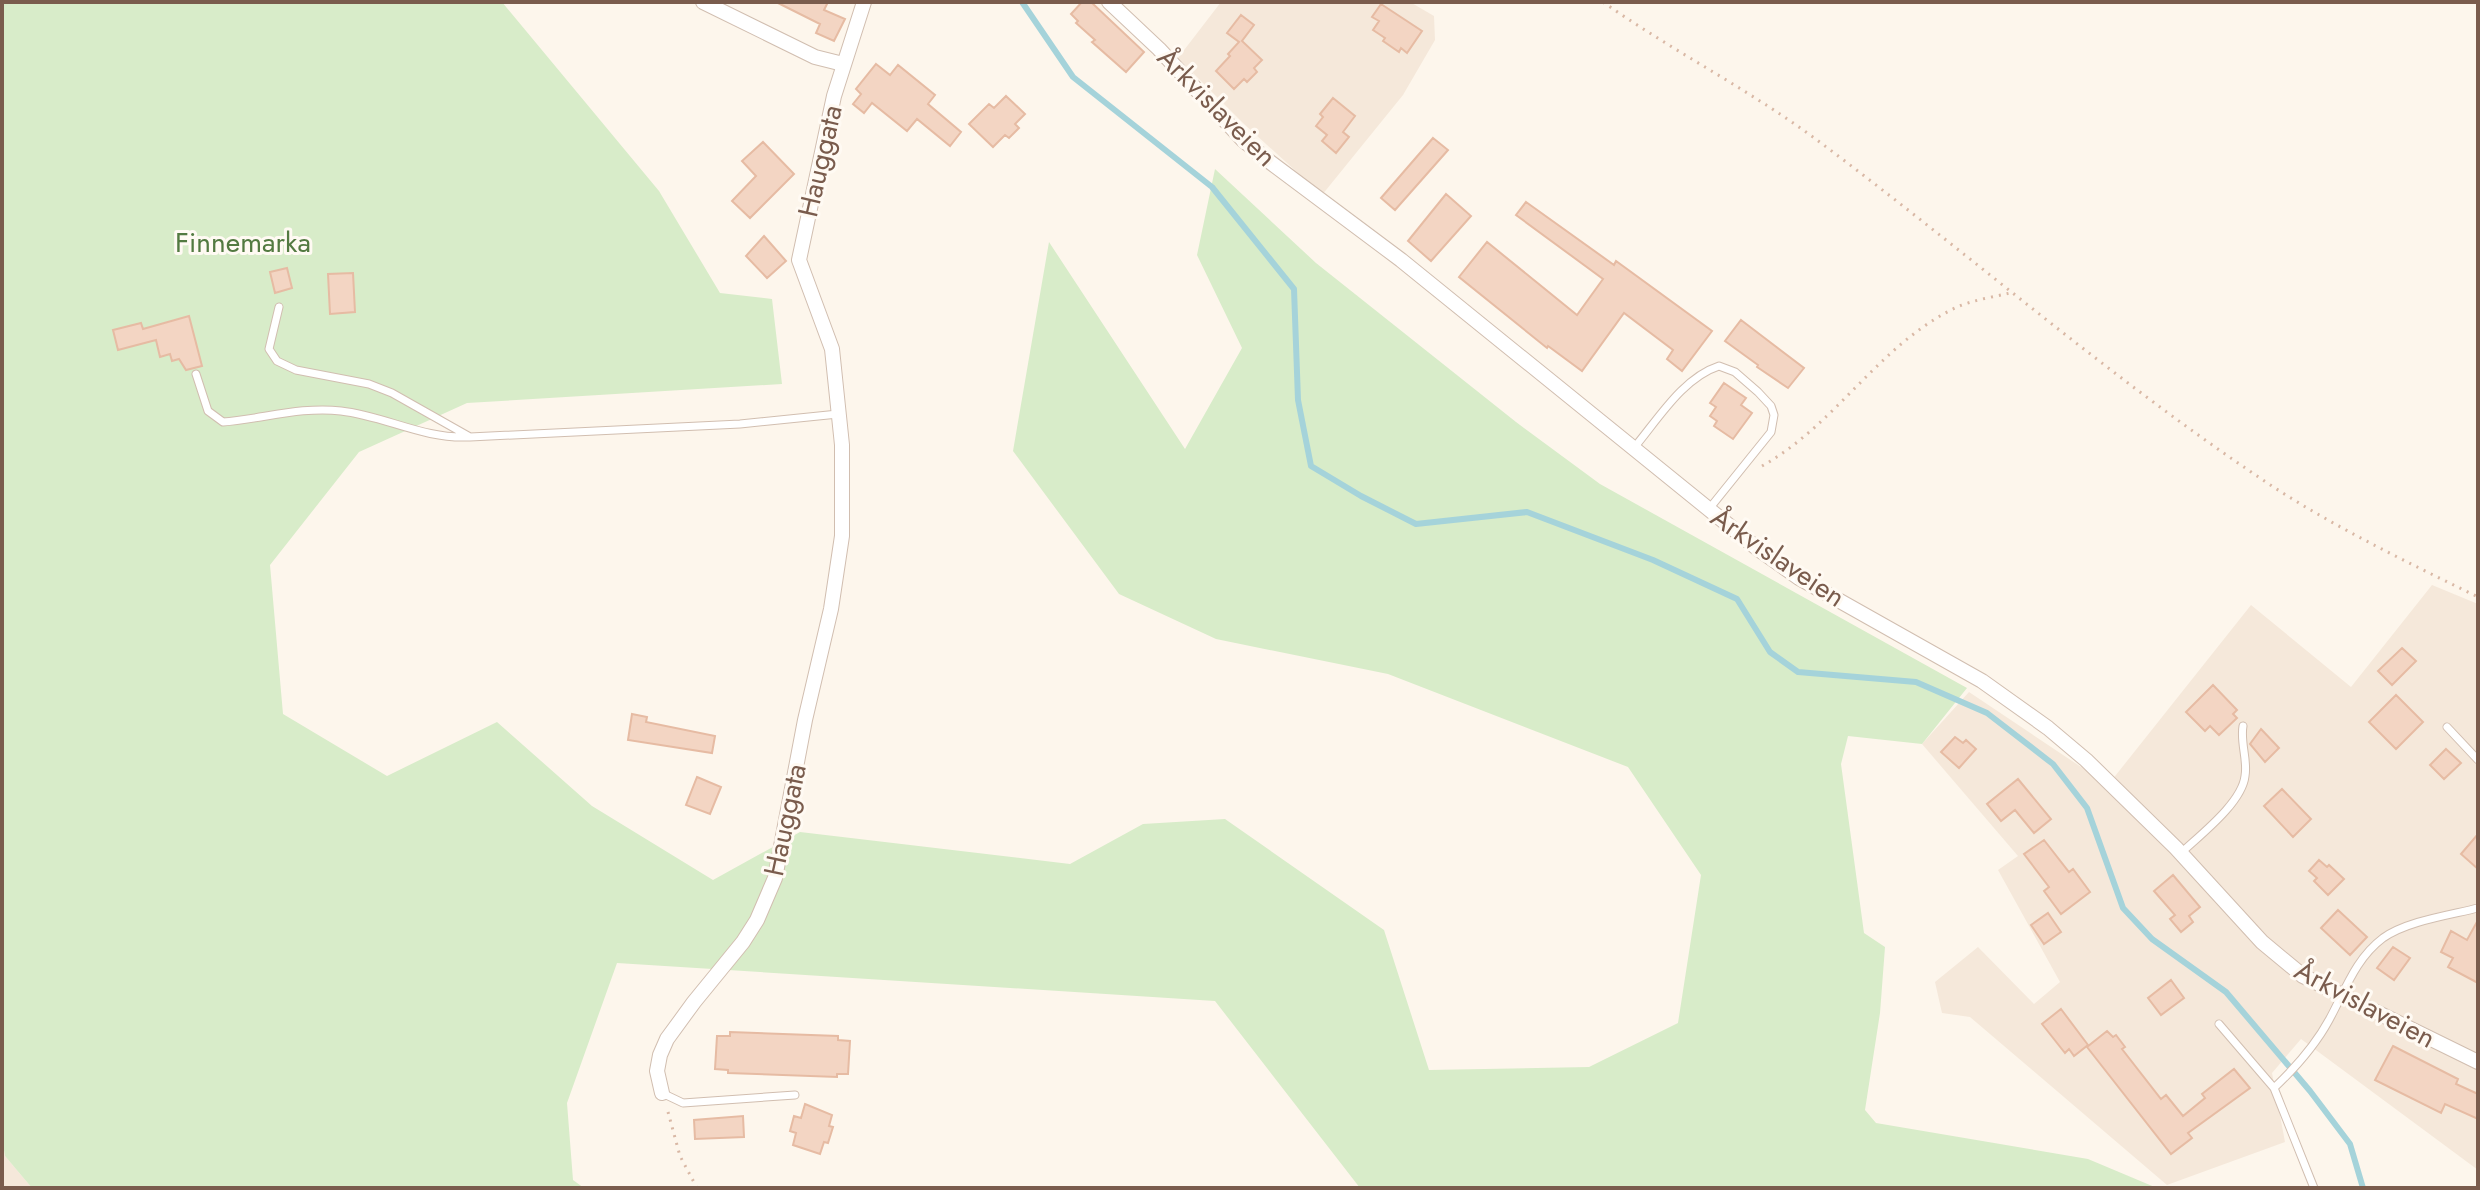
<svg xmlns="http://www.w3.org/2000/svg" width="2480" height="1190" viewBox="0 0 2480 1190" font-family="Jost,sans-serif">
<rect width="100%" height="100%" fill="#fdf6ec"/>
<path fill="#f5e8da" d="M1221,2H1410L1434,16L1435,40L1403,95L1322,195L1243,123L1178,58Z
M2432,585L2478,604V1170L2301,1039L2272,1073L2285,1142L2167,1185L1970,1017L1942,1013L1935,982L1978,947L2034,1004L2060,982L1998,870L2018,856L1922,744L1969,692L2108,785L2251,605L2351,687Z
M2,1139L5,1156L32,1188H2Z"/>
<path fill="#d8ecc9" d="M2,2H502L659,191L720,293L772,299L782,384L467,403L359,452L270,565L283,714L387,776L497,722L592,806L713,880L800,832L1070,864L1143,824L1225,819L1384,930L1429,1070L1589,1067L1678,1023L1701,875L1628,767L1388,674L1216,639L1119,594L1013,451L1049,242L1185,449L1242,348L1197,255L1215,169L1316,263L1516,422L1600,484L1967,688L1922,744L1848,736L1841,764L1864,933L1885,947L1880,1013L1865,1110L1876,1123L2088,1159L2157,1188H1360L1215,1001L617,963L567,1103L573,1180L584,1188H32L5,1156L2,1139Z"/>
<g fill="none" stroke-linecap="round" stroke-linejoin="round">
<path stroke="#a5d3da" stroke-width="6" d="M1022,2L1073,77L1212,187L1294,289L1298,400L1311,466L1361,496L1416,524L1527,512L1653,560L1737,599L1770,652L1798,672L1916,682L1987,713L2053,764L2087,808L2123,908L2152,939L2226,992L2310,1091L2350,1144L2363,1188"/>
</g>
<path fill="#f3d5c3" stroke="#e6bba3" stroke-width="2" d="M776,2H828L824,10L845,19L834,41L816,33L820,24Z
M1082,2H1091L1144,52L1126,72L1092,42L1095,40L1076,23L1078,21L1071,14Z
M1381,4L1422,31L1407,53L1401,48L1399,52L1383,41L1385,38L1373,30L1379,21L1372,17Z
M1241,15L1254,25L1242,41L1262,60L1254,68L1257,72L1247,82L1244,79L1234,89L1216,71L1230,56L1228,54L1239,42L1227,33Z
M876,64L890,75L898,65L935,95L928,104L961,132L950,146L917,119L907,131L872,103L864,113L853,104L861,94L856,89Z
M1006,96L1025,114L1015,124L1019,128L1009,138L1005,135L993,147L969,124L989,104L994,108Z
M1333,98L1355,116L1343,132L1349,137L1336,153L1322,141L1327,135L1316,126L1323,117L1320,114Z
M1433,138L1448,150L1395,210L1381,198Z
M763,142L794,174L750,218L732,201L756,176L742,161Z
M1446,194L1471,216L1431,261L1408,241Z
M1526,202L1614,265L1616,261L1712,331L1682,371L1667,359L1673,350L1624,313L1582,371L1548,346L1547,348L1459,277L1487,242L1577,315L1603,279L1516,215Z
M764,236L786,261L767,278L746,256Z
M287,268L292,288L275,293L270,272Z
M353,273L355,312L330,314L328,274Z
M189,316L202,366L186,370L179,359L172,361L170,354L160,357L156,340L118,350L113,330L141,323L143,329Z
M1741,320L1804,368L1788,388L1757,367L1758,365L1725,341Z
M1724,383L1746,398L1741,405L1752,413L1733,439L1714,426L1717,421L1710,416L1716,407L1710,403Z
M2402,648L2416,661L2392,685L2378,671Z
M2213,685L2237,710L2233,714L2237,718L2219,735L2210,726L2205,731L2186,712Z
M2396,695L2423,722L2396,749L2369,722Z
M632,714L647,717L646,722L715,736L712,753L628,740Z
M2261,729L2279,748L2265,762L2250,744Z
M1955,737L1963,743L1966,740L1976,749L1959,768L1941,752Z
M2446,749L2461,763L2444,779L2430,765Z
M697,777L721,787L710,814L686,805Z
M2018,779L2051,819L2034,833L2015,810L2001,821L1987,804Z
M2282,789L2311,819L2293,837L2264,806Z
M2478,834V869L2461,854Z
M2044,840L2069,872L2073,869L2090,892L2061,914L2044,891L2049,887L2024,854Z
M2319,860L2327,867L2329,865L2344,879L2328,895L2314,881L2317,878L2309,871Z
M2173,875L2200,907L2189,916L2193,922L2181,932L2170,919L2175,915L2154,891Z
M2338,910L2367,937L2350,955L2321,928Z
M2048,913L2061,932L2044,944L2031,925Z
M2478,920V983L2448,967L2453,958L2441,952L2451,931L2467,940Z
M2393,947L2410,958L2394,980L2377,968Z
M2171,980L2184,998L2161,1015L2148,998Z
M2061,1009L2088,1045L2074,1056L2069,1049L2065,1053L2042,1024Z
M2107,1031L2113,1037L2116,1035L2125,1047L2122,1049L2161,1099L2166,1095L2183,1116L2205,1098L2202,1094L2234,1069L2250,1088L2188,1133L2192,1138L2171,1154L2087,1047Z
M730,1032L838,1036V1040L850,1041L848,1074H837V1077L728,1073V1070L715,1069L717,1036H730Z
M2393,1046L2458,1079L2456,1084L2478,1094V1119L2445,1104L2441,1113L2375,1080Z
M805,1104L832,1115L829,1126L833,1127L828,1143L824,1142L820,1154L793,1145L796,1133L790,1131L794,1116L801,1118Z
M743,1116L744,1137L695,1139L694,1120Z"/>
<g fill="none" stroke-linecap="round" stroke-linejoin="round">
<g stroke="#d1beb0" stroke-width="9">
<path id="service" d="M279,307L269,349L277,361L296,370L369,384L392,393L470,437L740,424L838,414
M196,374L208,411L223,422C262,419 302,406 341,411C385,416 423,439 468,437
M1633,449C1657,421 1682,378 1719,366L1735,372L1758,392L1771,406L1774,415L1771,432L1709,509
M2447,727L2478,760
M2181,853C2200,835 2242,803 2245,776C2248,760 2240,743 2243,726
M2219,1024L2274,1088L2314,1188
M2274,1088C2294,1069 2316,1044 2329,1020C2345,991 2355,959 2383,938C2407,921 2450,915 2478,908
M662,1093L683,1103L795,1095"/>
</g>
<g stroke="#d1beb0" stroke-width="16">
<path id="minor" d="M703,2L815,57L843,64
M1109,2L1159,49L1243,140L1270,162L1401,260L1758,549L1799,578L1982,681L2048,728L2086,760L2176,848L2262,942L2303,976L2478,1062
M662,1093L657,1071L660,1055L667,1039L694,1002L743,942L757,920L775,878L805,720L831,609L842,536V445L832,349L799,260L834,96L864,2"/>
</g>
<path stroke="#d9b8a5" stroke-width="3" stroke-dasharray="2 6" stroke-linecap="butt" d="M1603,2C1674,52 1752,91 1821,143C1973,257 2116,383 2275,488C2340,530 2409,563 2478,597
M1762,466C1837,424 1879,344 1957,307C1973,300 1993,297 2010,293
M668,1112L680,1156L697,1188"/>
<use href="#service" stroke="#fff" stroke-width="7"/>
<use href="#minor" stroke="#fff" stroke-width="14"/>
</g>
<g text-anchor="middle" dominant-baseline="central" stroke-width="6" stroke-linejoin="round" paint-order="stroke">
<g font-size="28" fill="#7a5c4d" stroke="#fffaf3">
<text transform="translate(1217 107) rotate(45)">Årkvislaveien</text>
<text transform="translate(820 161) rotate(-77)">Hauggata</text>
<text transform="translate(1778 557) rotate(34)">Årkvislaveien</text>
<text transform="translate(785 820) rotate(-78)">Hauggata</text>
<text transform="translate(2365 1004) rotate(28)">Årkvislaveien</text>
</g>
<g font-size="28" fill="#537a41" stroke="#fffaf3">
<text x="243" y="242">Finnemarka</text>
</g>
</g>
<rect width="2480" height="1190" fill="none" stroke="#7a5c4d" stroke-width="8"/>
</svg>
